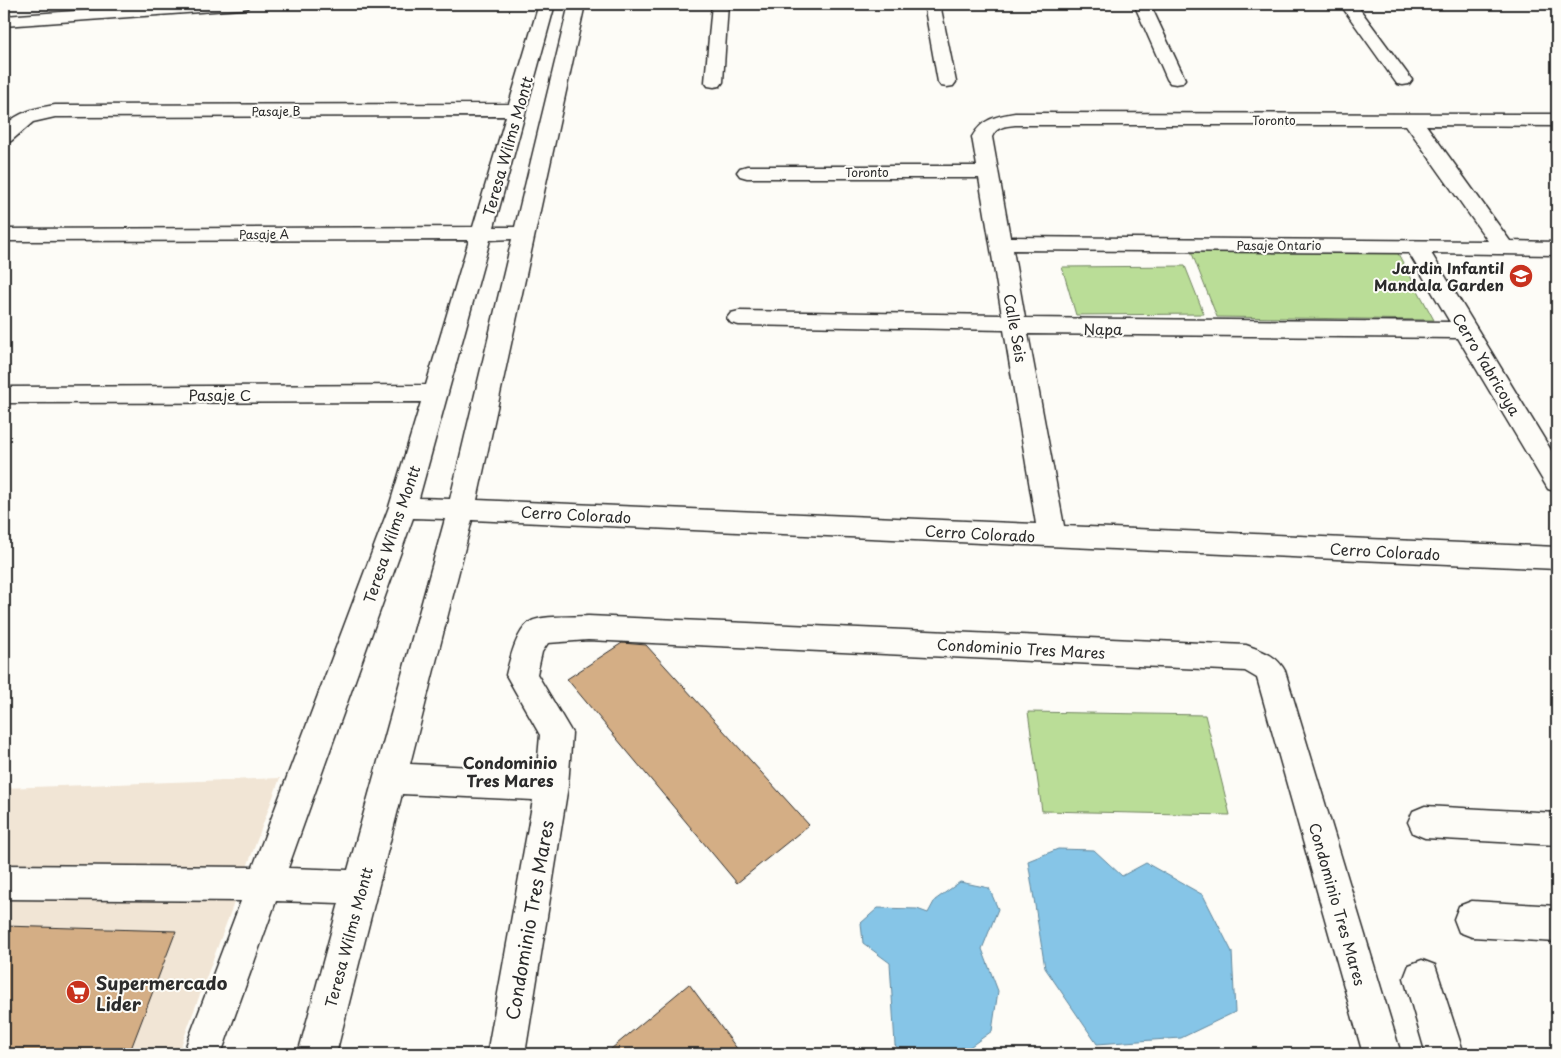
<svg xmlns="http://www.w3.org/2000/svg" width="1561" height="1058" viewBox="0 0 1561 1058" font-family="'Playpen Sans',sans-serif">
<rect width="100%" height="100%" fill="#fdfcf7"/>
<filter id="ink" filterUnits="userSpaceOnUse"><feTurbulence type="fractalNoise" baseFrequency=".02" numOctaves="2"/><feDisplacementMap in="SourceGraphic" scale="10" xChannelSelector="R" yChannelSelector="G"/><feConvolveMatrix kernelMatrix="1 2 1 2 8 2 1 2 1" color-interpolation-filters="sRGB"/></filter>
<g filter="url(#ink)">
<path fill="#f1e5d5" d="M280,778L178,1054H4V788Z"/>
<path fill="#badd97" stroke="#728461" d="M1396,250L1434,320L1217,317L1191,251Z
M1185,266L1204,314L1076,315L1062,267Z
M1028,712L1205,715L1230,815L1042,811Z"/>
<path fill="#86c5e7" stroke="#62879c" d="M1058,849L1094,850L1122,876L1146,863L1203,895L1232,952L1235,1012L1181,1038L1097,1044L1045,968L1028,861Z
M960,882L989,888L998,909L982,949L998,991L992,1031L960,1054H903L895,1045L890,963L863,943L861,923L878,908L917,909L928,913L935,900Z"/>
<path fill="#d4ae85" stroke="#2b2b2b" d="M622,643L646,645L809,825L737,883L567,679Z
M4,926L176,931L129,1054H4Z
M689,984L741,1054H605Z"/>
<g fill="none" stroke-linecap="round" stroke-linejoin="round">
<g stroke="#2b2b2b" stroke-width="3">
<path id="minor" d="M176,4H250L248,8L242,9L4,26V16Z
M539,4H555L494,227H515L569,4H585L477,500L1036,524L1004,330L739,325L731,323L727,318L731,313L739,311L1002,315L979,178H747L740,176L737,172L740,168L747,166H977L972,137C982,119 996,116 1015,113L1557,114V126L1426,125L1510,241L1557,242V255L1431,253L1557,460V492L1548,489L1458,338L1028,334L1064,526L1557,547V569L472,520L410,764L537,770L540,735L506,675C510,659 516,632 530,622C540,615 574,617 588,616L1246,645C1262,651 1277,655 1285,671L1401,1054H1363L1257,678L1245,671L588,640L548,643L542,652L537,674L572,733L568,786L525,1054H487L533,800L402,794L336,1054H298L339,903L276,901L221,1054H183L241,901L4,899V865L253,867L389,507L421,402L4,403V387L426,385L469,240L4,241V229L473,227L506,116L55,117L33,122L11,141L4,143V126C19,112 35,108 55,105L509,104ZM1015,125H1406L1488,241L1010,237L992,137C996,127 1005,126 1015,125ZM512,239L450,499L419,498L490,240ZM1013,250L1409,253L1450,322L1025,318ZM413,518L445,519L348,870L288,868Z
M712,4H728L723,82L720,86L714,87L708,86L705,82Z
M924,4H940L956,82L953,86L947,87L941,86L938,82Z
M1134,4H1150L1185,79L1182,83L1176,84L1170,83L1167,79Z
M1340,4H1356L1412,80L1409,84L1403,85L1397,84Z
M1425,806L1557,813V845L1425,838L1413,833L1408,822L1413,811Z
M1472,901L1557,906V942L1472,937L1459,932L1454,919L1459,906Z
M1422,960L1435,965L1464,1054H1426L1404,978L1409,965Z"/>
</g>
<use href="#minor" fill="#fdfcf7" fill-rule="evenodd"/>
</g>
</g>
<defs>
<g id="school-disc" transform="scale(1.25)"><circle r="9.5" fill="#c8321e" stroke="#fdfcf7"/><path d="M0-5L7-2L0 1L-7-2ZM-4 1L0 2.5L4 1V4Q0 6-4 4Z" fill="#fff"/></g>
<g id="supermarket-disc" transform="scale(1.25)"><circle r="9.5" fill="#c8321e" stroke="#fdfcf7"/><path d="M-6-5.5h2.5l.6 2H6L4.5 2H-2.5L-4.4-4H-6ZM-1.5 3.2a1.3 1.3 0 1 0 .1 0ZM3 3.2a1.3 1.3 0 1 0 .1 0Z" fill="#fff"/></g>
</defs>
<g fill-rule="evenodd">
<use href="#school-disc" x="1521" y="276"/>
<use href="#supermarket-disc" x="78" y="992"/>
</g>
<g text-anchor="middle" dominant-baseline="central" stroke-width="4" stroke-linejoin="round" paint-order="stroke">
<g font-size="12" fill="#2b2b2b" stroke="#fdfcf7">
<text x="276" y="111">Pasaje B</text>
<text x="1274" y="120">Toronto</text>
<text x="867" y="172">Toronto</text>
<text x="264" y="234">Pasaje A</text>
<text x="1279" y="245">Pasaje Ontario</text>
</g>
<g font-size="15" fill="#2b2b2b" stroke="#fdfcf7">
<text transform="translate(507 146) rotate(-74)">Teresa Wilms Montt</text>
<text transform="translate(1016 328) rotate(80)">Calle Seis</text>
<text x="1103" y="328">Napa</text>
<text transform="translate(1487 364) rotate(59)">Cerro Yabricoya</text>
<text x="220" y="394">Pasaje C</text>
<text transform="translate(576 514) rotate(3)">Cerro Colorado</text>
<text transform="translate(980 533) rotate(3)">Cerro Colorado</text>
<text transform="translate(391 534) rotate(-71)">Teresa Wilms Montt</text>
<text transform="translate(1385 551) rotate(3)">Cerro Colorado</text>
<text transform="translate(1021 648) rotate(3)">Condominio Tres Mares</text>
<text transform="translate(1338 904) rotate(74)">Condominio Tres Mares</text>
<text transform="translate(348 937) rotate(-75)">Teresa Wilms Montt</text>
</g>
<g font-size="15" font-weight="bold" fill="#2b2b2b" stroke="#fdfcf7" text-anchor="end">
<text x="1504" y="267">Jardin Infantil<tspan x="1504" dy="17">Mandala Garden</tspan></text>
</g>
<g font-size="16" font-weight="bold" fill="#2b2b2b" stroke="#fdfcf7">
<text x="510" y="762">Condominio<tspan x="510" dy="18">Tres Mares</tspan></text>
</g>
<g font-size="18" fill="#2b2b2b" stroke="#fdfcf7">
<text transform="translate(529 920) rotate(-80)">Condominio Tres Mares</text>
</g>
<g font-size="18" font-weight="bold" fill="#2b2b2b" stroke="#fdfcf7" text-anchor="start">
<text x="96" y="982">Supermercado<tspan x="96" dy="21">Lider</tspan></text>
</g>
</g>
<rect width="1561" height="1058" fill="none" stroke="#fdfcf7" stroke-width="20"/>
<rect x="10" y="10" width="1541" height="1038" fill="none" stroke="#2b2b2b" stroke-width="2" filter="url(#ink)"/>
</svg>
